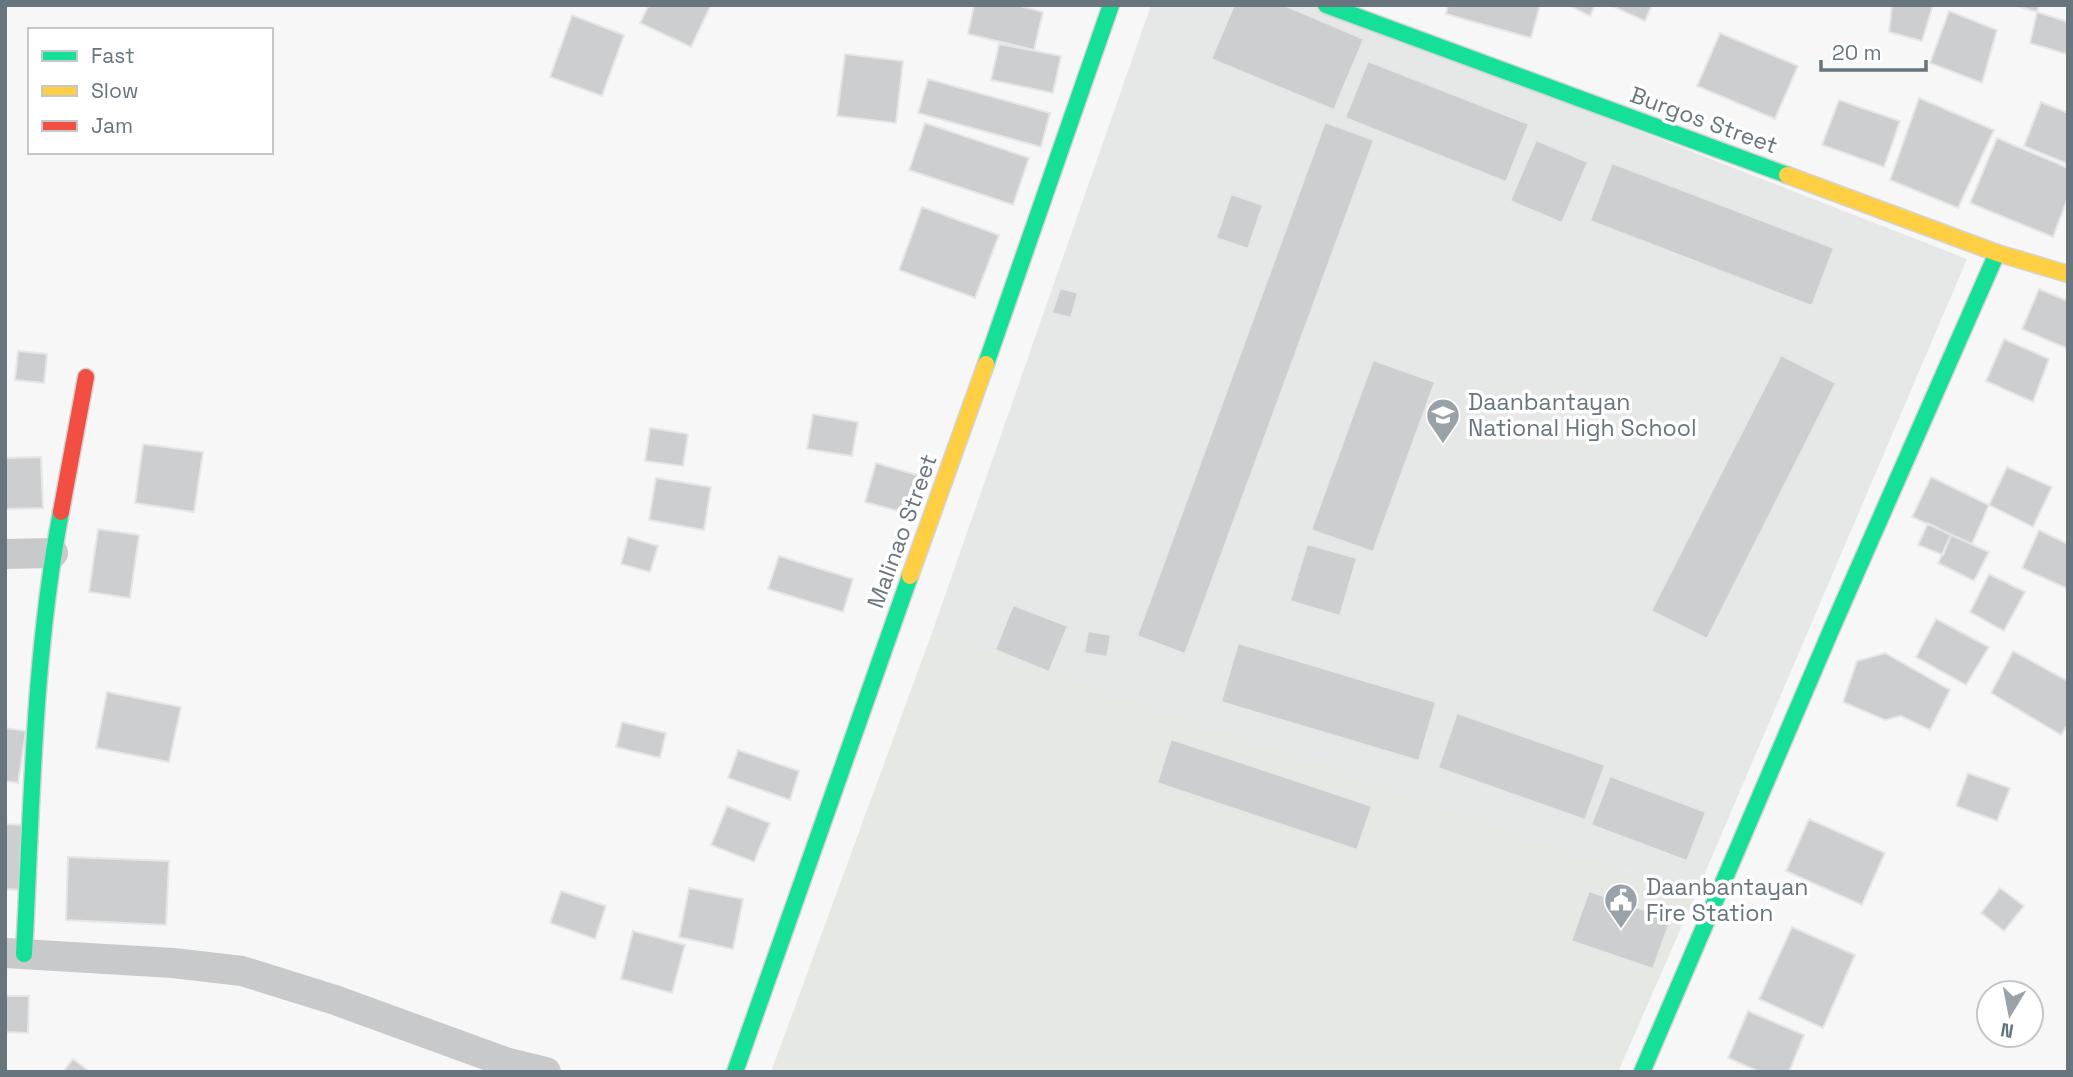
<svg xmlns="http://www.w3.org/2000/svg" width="2073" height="1077" viewBox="0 0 2073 1077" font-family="'Space Grotesk',sans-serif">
<rect width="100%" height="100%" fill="#f7f7f7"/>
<path fill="#e6e7e7" d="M1151,5H1316L1967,259L1696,894L933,630Z"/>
<path fill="#e6e8e4" d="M933,630L1696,894L1618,1072H771Z"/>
<path fill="#cccecf" stroke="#e6e6e6" stroke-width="2" d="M649,5H711L691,47L640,23Z
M974,5H1016L1043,12L1034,50L968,34Z
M1234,5H1284L1364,39L1334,110L1211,59Z
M1448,5H1540L1531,38L1446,14Z
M1568,5H1595L1590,16Z
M1610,5H1652L1645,21Z
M1892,5H1933L1922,41L1889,32Z
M2014,5H2039L2037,12Z
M1949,11L1997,30L1982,83L1930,63Z
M2037,12L2068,22V45L2066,54L2030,43Z
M572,15L624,35L602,96L550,77Z
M1720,33L1798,66L1775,119L1697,86Z
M999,44L1061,56L1053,93L991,80Z
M845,54L903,61L896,123L837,116Z
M1368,61L1529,124L1506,182L1345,118Z
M928,79L1050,113L1041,147L918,113Z
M1919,98L1994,130L1958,208L1890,180Z
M1839,100L1900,121L1884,167L1822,145Z
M2041,102L2068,113V164L2024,146Z
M1325,122L1374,140L1185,654L1137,636Z
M925,123L1029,158L1013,205L909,170Z
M1997,138L2068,168V197L2053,237L1970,203Z
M1536,140L1588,162L1562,223L1510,201Z
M1612,163L1834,248L1812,306L1590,221Z
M1231,194L1263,205L1248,249L1216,238Z
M922,207L999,235L975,298L899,270Z
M1060,288L1078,293L1071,318L1052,313Z
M2039,289L2068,301V349L2022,329Z
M2004,339L2049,359L2033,402L1986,381Z
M18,351L47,354L44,383L15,380Z
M1781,355L1836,383L1707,639L1651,611Z
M1373,360L1435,382L1373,552L1311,530Z
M813,414L858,422L852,456L807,449Z
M650,428L688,434L683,466L645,461Z
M143,444L203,452L194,512L135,503Z
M41,457L43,508L5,509V458Z
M876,463L924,477L913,515L865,502Z
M2007,467L2052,487L2033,527L1989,505Z
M1931,477L1989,505L1972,544L1912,517Z
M656,478L711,487L704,530L649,520Z
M1928,523L1951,535L1943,555L1918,545Z
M98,529L139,535L130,598L89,592Z
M2039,530L2068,544V589L2022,568Z
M1951,535L1989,552L1974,581L1938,563Z
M628,537L658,546L650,572L621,564Z
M1307,544L1357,558L1340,616L1290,601Z
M779,556L853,579L843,612L768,589Z
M1989,574L2025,592L2004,631L1970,612Z
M1013,605L1068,626L1049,672L995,650Z
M1936,619L1989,647L1966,685L1916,657Z
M1088,631L1111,635L1107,657L1084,653Z
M1238,643L1436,702L1419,761L1221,702Z
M2013,651L2068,681V724L2061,735L1991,693Z
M1885,653L1950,690L1930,730L1901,716L1885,720L1843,702L1857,661Z
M107,692L181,707L169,762L96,748Z
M1457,713L1605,765L1585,820L1438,768Z
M622,722L666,733L660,758L616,747Z
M5,728L26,731L18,783L5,781Z
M1171,739L1372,806L1357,850L1157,783Z
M738,750L799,771L790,800L728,778Z
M1968,773L2010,788L1997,821L1956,806Z
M1610,776L1706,812L1687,861L1591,825Z
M727,806L770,823L754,862L711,845Z
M1809,819L1885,853L1862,905L1786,871Z
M5,824L24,825L21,890L5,889Z
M68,857L169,861L166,925L66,920Z
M689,888L743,899L733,949L679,937Z
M2000,888L2024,906L2004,931L1981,913Z
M561,891L606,906L595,939L550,923Z
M1589,891L1671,919L1653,969L1571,941Z
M1792,927L1855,955L1823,1028L1759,999Z
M633,931L685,945L672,993L621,979Z
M5,996H29L28,1033L5,1032Z
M1748,1011L1804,1035L1789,1072H1760L1728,1058Z
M73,1059L90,1072H63Z"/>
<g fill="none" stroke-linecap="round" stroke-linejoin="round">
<g stroke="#d3d4d5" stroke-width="19">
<path id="fast" d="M1326,5L1787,175
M986,364L1111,5
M24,954C32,807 33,658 61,512
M735,1072L910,576
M1642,1072L1832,628L1997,253"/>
</g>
<g stroke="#d3d4d5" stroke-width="19">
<path id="slow" d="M1787,175L1997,253L2068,274
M910,576L986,364"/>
</g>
<g stroke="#d3d4d5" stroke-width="19">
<path id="jam" d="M61,512L86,377"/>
</g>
<path stroke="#c8c9ca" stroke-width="30" d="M5,554L53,553
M5,953L173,963L242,971L335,1000L505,1062L546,1072"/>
<use href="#fast" stroke="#16e098" stroke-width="16"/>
<use href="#slow" stroke="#ffcf43" stroke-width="16"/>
<use href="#jam" stroke="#f24e42" stroke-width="16"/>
</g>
<defs>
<g id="school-pin" transform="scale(1.75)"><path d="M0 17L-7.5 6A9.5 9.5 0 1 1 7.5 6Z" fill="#99a2a8" stroke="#fff"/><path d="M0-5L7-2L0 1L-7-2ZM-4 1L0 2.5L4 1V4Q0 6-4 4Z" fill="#fff"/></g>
<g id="civic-pin" transform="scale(1.75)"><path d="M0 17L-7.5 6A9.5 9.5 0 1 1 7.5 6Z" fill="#99a2a8" stroke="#fff"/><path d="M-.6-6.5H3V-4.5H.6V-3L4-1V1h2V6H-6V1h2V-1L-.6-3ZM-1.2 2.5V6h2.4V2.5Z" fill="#fff"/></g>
</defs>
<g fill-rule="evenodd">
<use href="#school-pin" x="1443" y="415"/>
<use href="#civic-pin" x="1621" y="900"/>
</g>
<g text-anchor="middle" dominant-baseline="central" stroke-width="7" stroke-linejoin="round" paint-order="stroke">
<g font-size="23" fill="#66757e" stroke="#fff">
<text transform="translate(1704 120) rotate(20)">Burgos Street</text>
<text transform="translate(902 531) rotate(-70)">Malinao Street</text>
</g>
<g font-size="23" fill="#66757e" stroke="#fff" text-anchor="start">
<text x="1468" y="402">Daanbantayan<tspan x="1468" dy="26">National High School</tspan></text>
<text x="1646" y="887">Daanbantayan<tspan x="1646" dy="26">Fire Station</tspan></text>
</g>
</g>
<rect width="2073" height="1077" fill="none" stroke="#66757e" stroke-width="14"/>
<rect x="28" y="28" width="245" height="126" fill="#ffffff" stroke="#c2c8cb" stroke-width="2"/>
<rect x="42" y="51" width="35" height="10" fill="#16e098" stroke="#c2c8cb" stroke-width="2"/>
<text x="91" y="63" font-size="21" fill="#66757e">Fast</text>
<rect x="42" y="86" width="35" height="10" fill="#ffcf43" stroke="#c2c8cb" stroke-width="2"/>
<text x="91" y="98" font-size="21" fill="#66757e">Slow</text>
<rect x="42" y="121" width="35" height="10" fill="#f24e42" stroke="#c2c8cb" stroke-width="2"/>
<text x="91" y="133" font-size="21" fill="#66757e">Jam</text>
<g transform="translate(2010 1014) rotate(190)"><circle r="33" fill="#ffffff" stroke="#c2c8cb" stroke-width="2"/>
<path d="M0-5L12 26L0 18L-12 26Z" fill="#99a2a8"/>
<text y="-10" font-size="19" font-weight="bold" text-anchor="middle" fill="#66757e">N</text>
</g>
<path d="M1821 60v10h105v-10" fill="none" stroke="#66757e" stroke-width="3.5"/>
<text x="1832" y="60" font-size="21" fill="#66757e" stroke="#ffffff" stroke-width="5" paint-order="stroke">20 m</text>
</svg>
